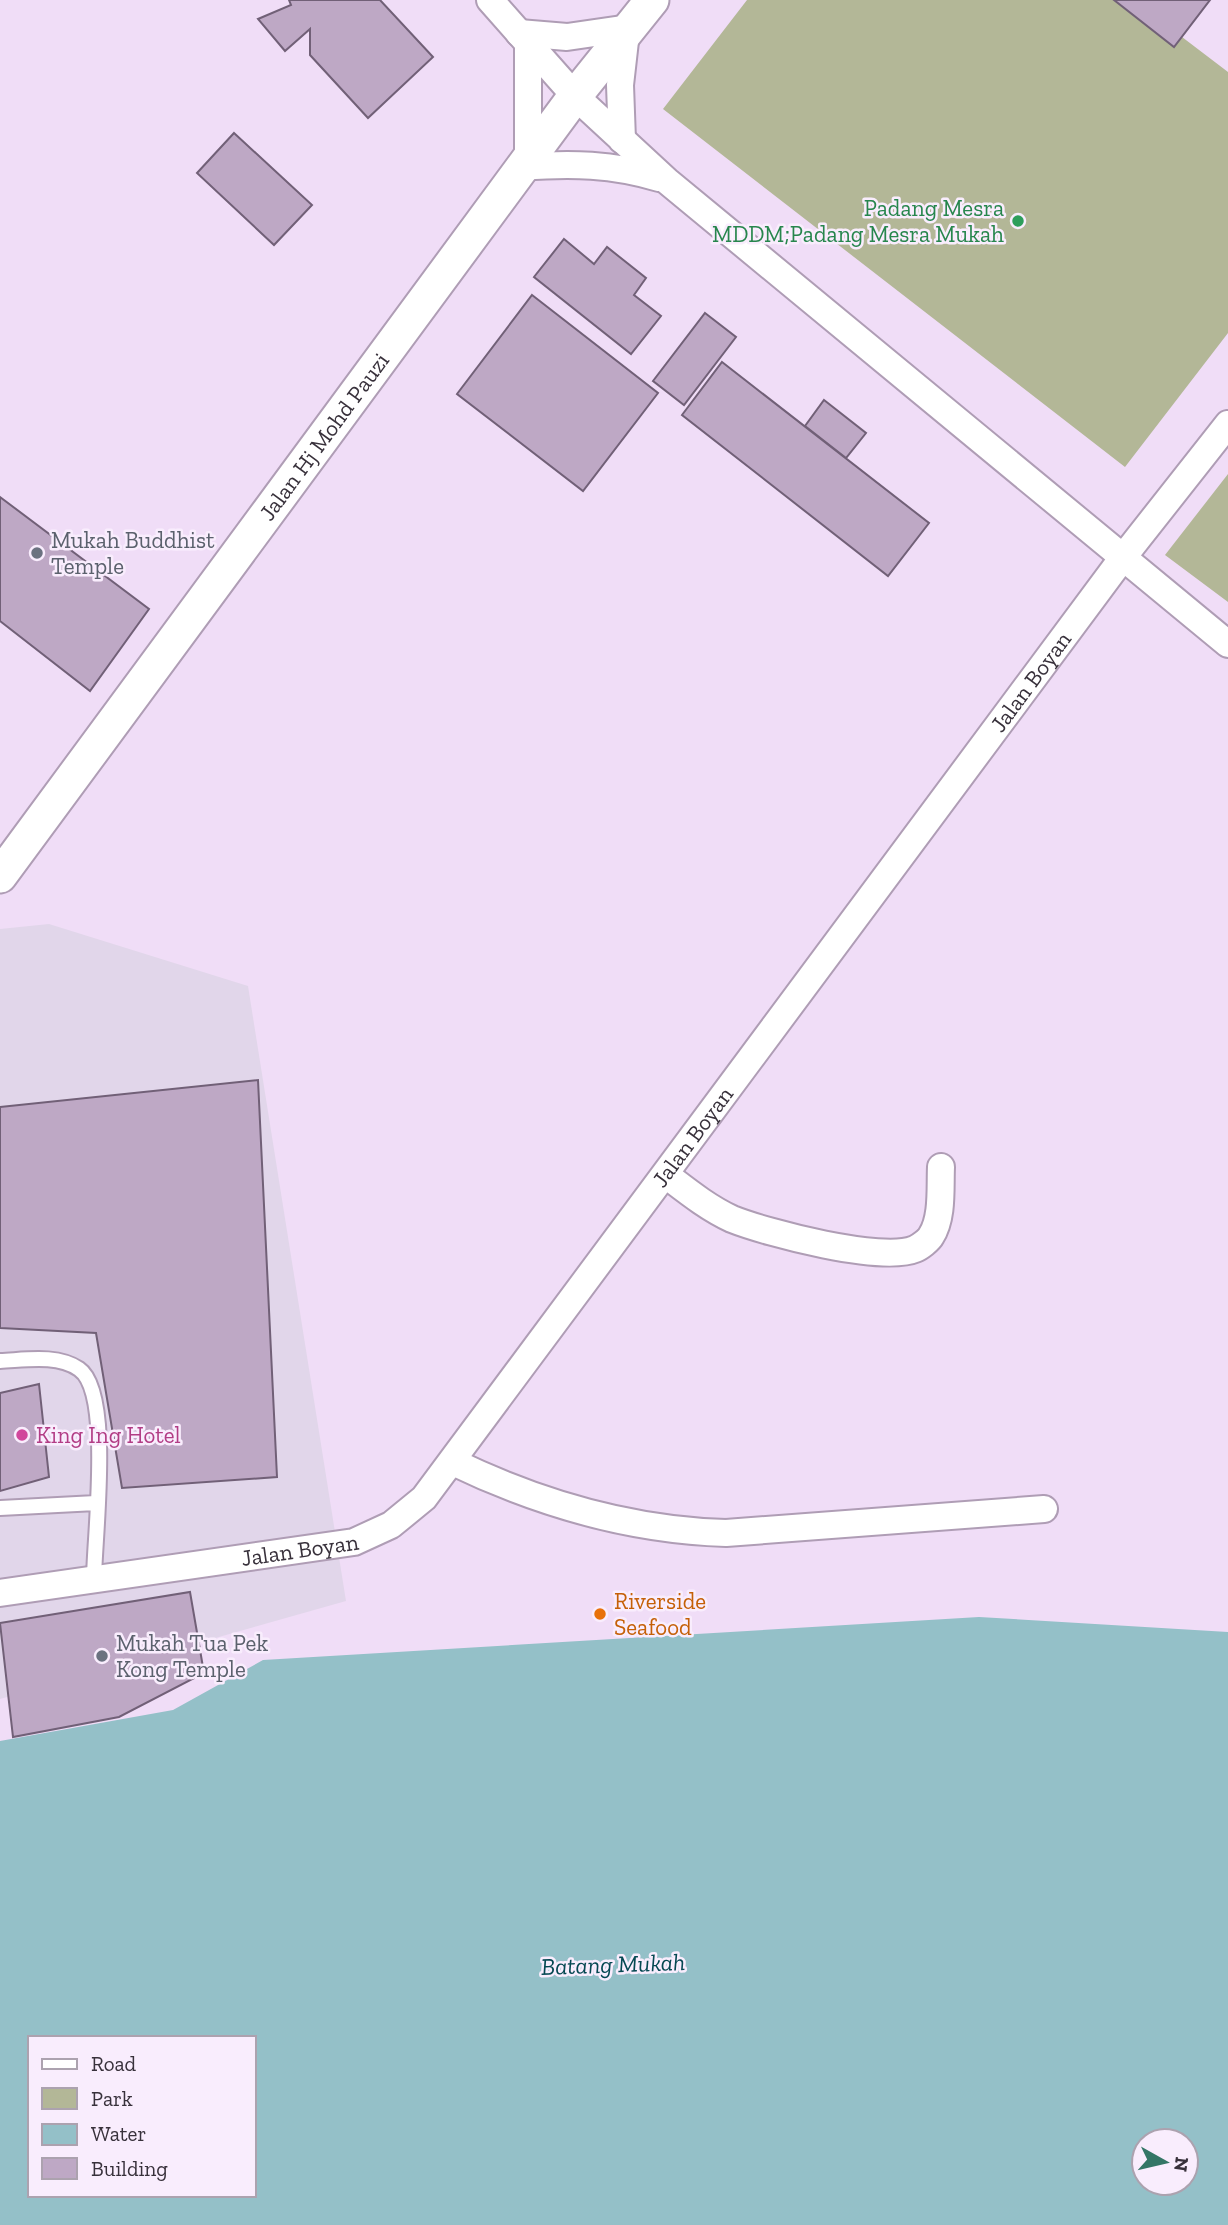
<svg xmlns="http://www.w3.org/2000/svg" width="1228" height="2225" viewBox="0 0 1228 2225" font-family="'Zilla Slab',serif">
<rect width="100%" height="100%" fill="#f0ddf7"/>
<path fill="#e1d6ea" d="M49,924L248,986L346,1601L0,1699V929Z"/>
<path fill="#b3b797" d="M747,0H1114L1174,46L1182,37L1228,72V333L1125,467L663,109Z
M1228,474V602L1165,555Z"/>
<path fill="#94c0c8" fill-rule="evenodd" d="M979,1617L1228,1632V2225H0V1741L173,1710L263,1660ZM30,2038H254V2195H30ZM1144,2141H1186V2183H1144Z"/>
<path fill="#bea8c5" stroke="#716077" stroke-width="2" d="M289,0H380L433,57L368,118L310,55V29L285,51L258,19L291,5Z
M1114,0H1210L1174,47Z
M234,133L312,205L274,245L197,173Z
M564,239L594,264L607,247L646,278L634,295L661,316L631,354L534,277Z
M532,295L658,393L583,491L457,394Z
M705,313L736,337L684,405L653,381Z
M722,362L929,523L888,576L682,415Z
M824,400L866,433L846,458L805,426Z
M0,497L149,609L90,691L0,621Z
M258,1080L277,1477L122,1488L96,1333L0,1328V1107Z
M39,1384L49,1477L0,1491V1393Z
M190,1592L204,1673L119,1717L13,1737L0,1623Z"/>
<g fill="none" stroke-linecap="round" stroke-linejoin="round">
<g stroke="#af9db5" stroke-width="18">
<path id="service" d="M0,1361C25,1360 57,1354 79,1369C113,1392 94,1538 94,1580
M0,1508L96,1503"/>
</g>
<g stroke="#af9db5" stroke-width="30">
<g id="minor">
<path d="M490,0L575,96L667,181L1228,644"/>
<path d="M519,33L567,37L629,28"/>
<path d="M622,140L620,85L626,32"/>
<path d="M528,160V42"/>
<path d="M523,167C570,163 613,164 659,178"/>
<path d="M666,1175C687,1191 708,1208 732,1219C767,1233 882,1263 915,1249C920,1247 929,1240 931,1236C943,1218 940,1187 941,1167"/>
<path d="M453,1462C540,1504 629,1530 726,1533L1044,1509"/>
<path id="s1" d="M0,1593L354,1542L391,1525L424,1498L1124,556L1228,424"/>
</g>
</g>
<g stroke="#af9db5" stroke-width="37">
<g id="tertiary">
<path id="s2" d="M0,876L575,96L652,0"/>
</g>
</g>
<use href="#service" stroke="#fff" stroke-width="14"/>
<use href="#minor" stroke="#fff" stroke-width="26"/>
<use href="#tertiary" stroke="#fff" stroke-width="33"/>
</g>
<circle fill="#2e9e5b" stroke="#f9edfd" stroke-width="2.5" cx="1018" cy="221" r="7"/>
<g fill="#6b7280" stroke="#f9edfd" stroke-width="2.5">
<circle cx="37" cy="553" r="7"/>
<circle cx="102" cy="1656" r="7"/>
</g>
<circle fill="#d1479c" stroke="#f9edfd" stroke-width="2.5" cx="22" cy="1435" r="7"/>
<circle fill="#e8710a" stroke="#f9edfd" stroke-width="2.5" cx="600" cy="1614" r="7"/>
<g text-anchor="middle" dominant-baseline="central" stroke-width="5" stroke-linejoin="round" paint-order="stroke">
<g font-size="23" fill="#27864d" stroke="#f9edfd" text-anchor="end">
<text x="1004" y="208">Padang Mesra<tspan x="1004" dy="26">MDDM;Padang Mesra Mukah</tspan></text>
</g>
<g font-size="23" fill="#38313b" stroke="#f9edfd">
<text stroke="none"><textPath href="#s2" startOffset="546">Jalan Hj Mohd Pauzi</textPath></text>
<text stroke="none"><textPath href="#s1" startOffset="1458">Jalan Boyan</textPath></text>
<text stroke="none"><textPath href="#s1" startOffset="891">Jalan Boyan</textPath></text>
<text stroke="none"><textPath href="#s1" startOffset="303">Jalan Boyan</textPath></text>
</g>
<g font-size="23" fill="#5b616d" stroke="#f9edfd" text-anchor="start">
<text x="51" y="540">Mukah Buddhist<tspan x="51" dy="26">Temple</tspan></text>
<text x="116" y="1643">Mukah Tua Pek<tspan x="116" dy="26">Kong Temple</tspan></text>
</g>
<g font-size="23" fill="#b23c85" stroke="#f9edfd" text-anchor="start">
<text x="36" y="1435">King Ing Hotel</text>
</g>
<g font-size="23" fill="#c56008" stroke="#f9edfd" text-anchor="start">
<text x="614" y="1601">Riverside<tspan x="614" dy="26">Seafood</tspan></text>
</g>
<g font-size="24" font-style="italic" fill="#054852" stroke="#f9edfd">
<text transform="translate(613 1964) rotate(-2)">Batang Mukah</text>
</g>
</g>
<rect x="28" y="2036" width="228" height="161" fill="#f9edfd" stroke="#aca2af" stroke-width="2"/>
<rect x="42" y="2059" width="35" height="10" fill="#ffffff" stroke="#aca2af" stroke-width="2"/>
<text x="91" y="2071" font-size="21" fill="#38313b">Road</text>
<rect x="42" y="2088" width="35" height="21" fill="#b3b797" stroke="#aca2af" stroke-width="2"/>
<text x="91" y="2106" font-size="21" fill="#38313b">Park</text>
<rect x="42" y="2124" width="35" height="21" fill="#94c0c8" stroke="#aca2af" stroke-width="2"/>
<text x="91" y="2141" font-size="21" fill="#38313b">Water</text>
<rect x="42" y="2158" width="35" height="21" fill="#bea8c5" stroke="#aca2af" stroke-width="2"/>
<text x="91" y="2176" font-size="21" fill="#38313b">Building</text>
<g transform="translate(1165 2162) rotate(98)"><circle r="33" fill="#f9edfd" stroke="#aca2af" stroke-width="2"/>
<path d="M0-5L12 26L0 18L-12 26Z" fill="#347666"/>
<text y="-10" font-size="19" font-weight="bold" text-anchor="middle" fill="#38313b">N</text>
</g>
</svg>
